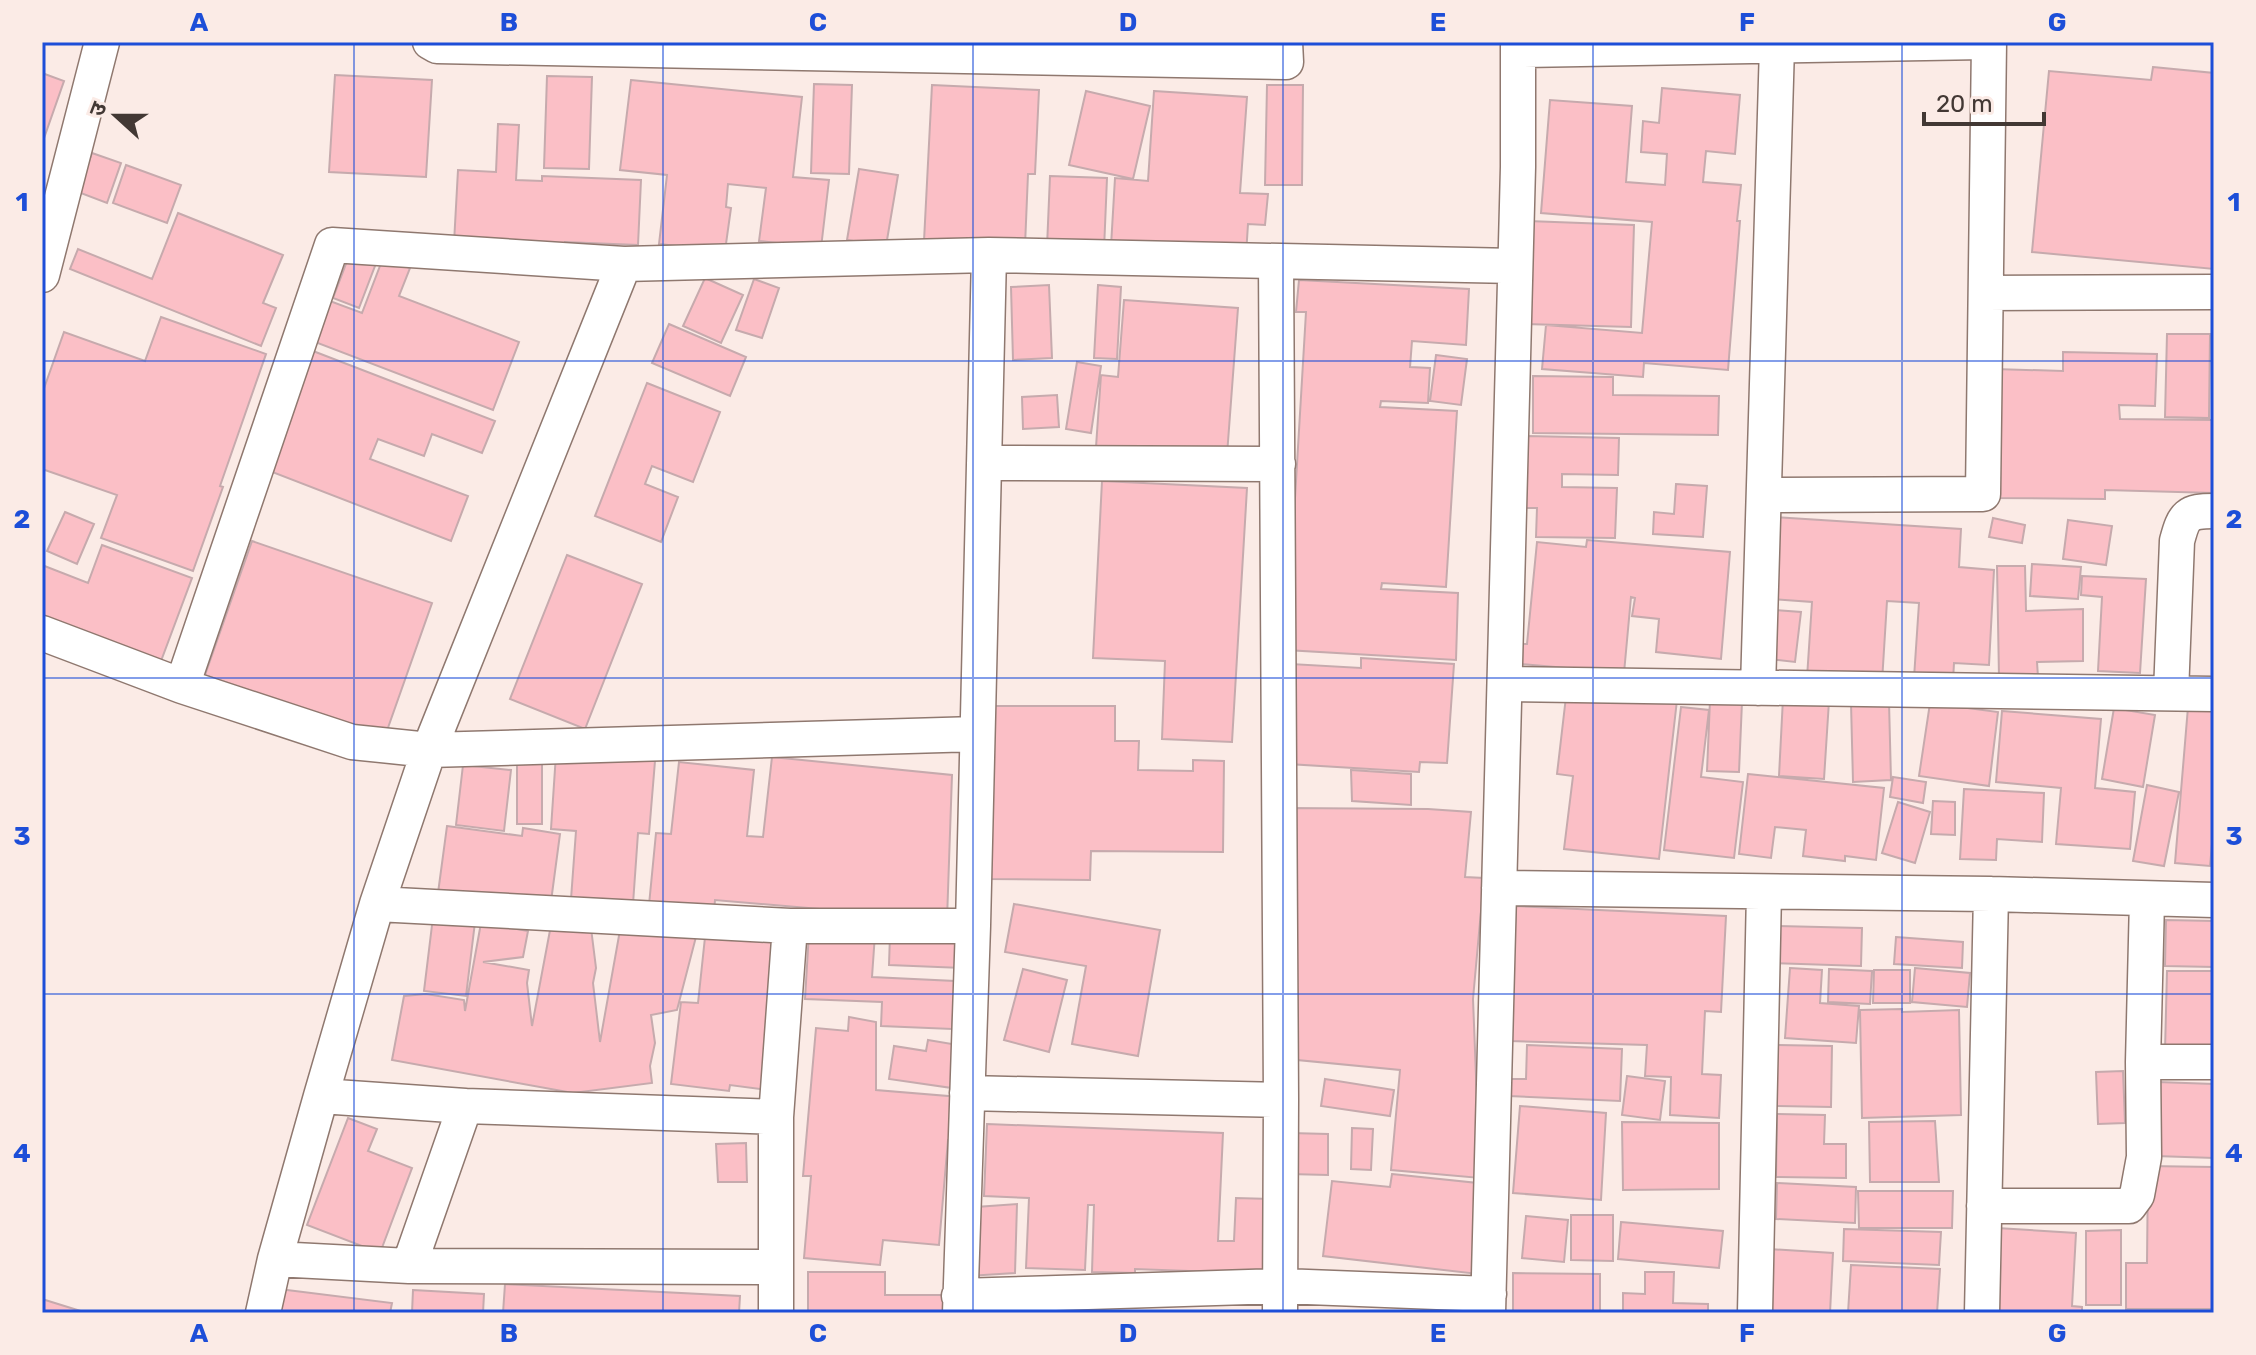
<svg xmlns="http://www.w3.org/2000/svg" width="2256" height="1355" viewBox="0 0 2256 1355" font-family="Rubik,'Noto Sans Devanagari',sans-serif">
<rect width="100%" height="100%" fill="#fbebe6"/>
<path fill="#fbbfc6" stroke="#c6aaad" stroke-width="2" d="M2153,67L2214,73V269L2032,252L2049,71L2151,80Z
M42,73L64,81L43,141H42Z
M335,75L432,80L426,177L329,172Z
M547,76L592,77L589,169L544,168Z
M631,80L802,97L793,177L829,180L821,248L759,241L766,188L728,184L726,207L731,208L725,251L659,244L667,175L620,170Z
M814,84L852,85L849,174L811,173Z
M932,85L1039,90L1035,174H1028L1025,246L924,241Z
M1267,85H1303L1302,185H1265Z
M1662,88L1740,95L1735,154L1706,151L1703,182L1741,185L1737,221H1740L1728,370L1644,363L1643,377L1542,369L1546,325L1642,333L1652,222L1541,213L1550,100L1632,106L1626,182L1665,185L1667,154L1641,152L1643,121L1659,123Z
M1086,91L1150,106L1133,179L1069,165Z
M1154,91L1247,97L1240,193L1268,194L1265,225L1248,224L1246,255L1111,246L1115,178L1148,181Z
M498,124L519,125L516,180L542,181V176L641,180L638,245L565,242V248L454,243L458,170L496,172Z
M92,153L121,163L107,203L78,192Z
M126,165L181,185L167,223L113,203Z
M859,169L898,175L886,246L847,240Z
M1050,176L1107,178L1104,250L1047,247Z
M178,213L283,255L263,303L276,308L261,346L70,269L78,249L152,279Z
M1528,221L1634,225L1631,327L1525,324Z
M352,248L378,258L359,308L333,298Z
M383,258L410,268L399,296L519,342L493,410L315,342L330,301L362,313Z
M705,278L743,295L721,343L683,326Z
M754,279L779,288L762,338L736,330Z
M1299,280L1469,289L1466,345L1412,341L1410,367L1430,368L1428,403L1381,401L1380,407L1457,411L1446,587L1382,583L1381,589L1458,593L1456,660L1286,650L1306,312H1296Z
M1049,285L1052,358L1013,360L1011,287Z
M1098,285L1121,287L1117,359L1094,358Z
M1124,300L1238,308L1227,455L1096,447L1101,375L1118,377Z
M161,317L266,354L220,486L223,487L193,571L101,538L117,495L42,469V394L64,332L145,361Z
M669,324L746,357L730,396L652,363Z
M2167,334H2210L2209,418L2165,417Z
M313,351L495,421L482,453L432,434L424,456L378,439L370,459L468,496L451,541L267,470Z
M2063,352L2157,354L2155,406L2119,405L2120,419L2214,420V493L2105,490V499L1992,498L1995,369L2063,371Z
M1436,355L1467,359L1461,405L1430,401Z
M1077,362L1101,366L1091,433L1066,429Z
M1533,376L1613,377V395L1719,396L1718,435L1533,433Z
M647,383L720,412L693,482L652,466L645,484L678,497L661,542L595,516Z
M1057,395L1059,427L1023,429L1022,397Z
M1527,436L1619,438L1618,475L1562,474V487L1617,488L1615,538L1536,537L1537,508H1525Z
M1102,481L1247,488L1232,742L1162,739L1165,661L1093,658Z
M1676,484L1707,486L1703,537L1653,534L1654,512L1674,514Z
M65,512L94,524L77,564L47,551Z
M1774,517L1961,529L1959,567L1994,570L1989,665L1954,663L1953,681L1914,678L1919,603L1887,601L1882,682L1807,678L1812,602L1770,599Z
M1993,518L2025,525L2022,543L1989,537Z
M2068,520L2112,526L2106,565L2063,559Z
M1587,540L1730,552L1721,659L1656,652L1659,619L1632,616L1635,598L1631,597L1624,673L1520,664L1521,644H1527L1537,542L1586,547Z
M252,541L432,603L384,739L205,675Z
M102,545L192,578L161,661L42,616V565L88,583Z
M567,555L642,584L585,729L510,699Z
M2032,564L2081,567L2078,599L2030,596Z
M1997,566H2025L2026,611L2083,609V661L2037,662L2038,677H1999Z
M2082,576L2146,579L2140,673L2098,671L2102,597L2081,595Z
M1775,610L1801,612L1795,662L1769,659Z
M1361,658L1454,664L1447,763L1420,762L1419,772L1288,764L1291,664L1361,668Z
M1567,688L1677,700L1659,859L1564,849L1573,776L1557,774Z
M1783,698L1829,701L1824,779L1779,776Z
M1710,700L1742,702L1739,772L1707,771Z
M1889,702L1891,780L1853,782L1851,703Z
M1930,703L1998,712L1989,786L1919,776Z
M990,706H1115V741H1139L1138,770L1193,771V760L1224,761L1223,852L1091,851L1090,880L988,879Z
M1681,707L1709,710L1701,777L1743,782L1734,858L1664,850Z
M2188,707L2214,709V822L2210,866L2175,863Z
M2114,708L2155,715L2143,787L2102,779Z
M2002,711L2101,719L2095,788L2135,792L2130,849L2056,844L2061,788L1996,782Z
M556,754L655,761L649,834L638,833L633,904L571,899L576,831L551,829Z
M772,757L952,775L947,920L715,900L714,911L649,905L656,833L671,834L679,762L754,770L747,836L763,837Z
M517,764H542V824H517Z
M463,765L511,770L504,831L456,825Z
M1351,770L1411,774V805L1352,801Z
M1748,774L1884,788L1876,860L1845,856V861L1803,856L1806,830L1775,827L1771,858L1739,854Z
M1893,777L1926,782L1923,803L1890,797Z
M2147,785L2179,792L2164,866L2133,861Z
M1964,789L2044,793L2042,842L1997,839L1996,860L1960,859Z
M1933,801L1955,802V835L1931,834Z
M1898,802L1930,812L1915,863L1882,853Z
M1287,808L1428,809L1471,812L1465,877L1484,878L1473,999L1480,1178L1391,1170L1400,1070L1287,1059Z
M447,826L522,836L523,828L560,834L550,909L438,893Z
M1014,904L1160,930L1138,1056L1072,1044L1086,966L1005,952Z
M1516,906L1726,916L1721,1012L1705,1011L1702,1074L1721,1075L1719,1118L1670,1115L1671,1077L1645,1076L1647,1045L1510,1041Z
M433,917L475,922L466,996L424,991Z
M590,920L596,968L593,983L600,1042L620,930L697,933L677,1010L651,1015L655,1043L650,1066L652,1083L573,1093L392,1060L404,996L426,994L464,1000L465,1011L481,923L528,931L523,957L483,962L529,970L527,983L532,1026L551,925Z
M2166,920L2214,921V967L2165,966Z
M1773,926L1862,928L1861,966L1772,963Z
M706,928L782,939L767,1090L730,1085L729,1091L671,1084L681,1002L698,1003Z
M809,932L875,934L872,977L955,981L952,1029L881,1026L882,1002L805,999Z
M890,935L964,937L962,968L889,965Z
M1896,937L1963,942L1962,968L1894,964Z
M1790,968L1822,970L1820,1003L1859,1006L1856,1043L1785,1038Z
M1915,968L1970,973L1967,1007L1912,1002Z
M1023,969L1067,980L1049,1052L1004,1040Z
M1829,969L1872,971L1870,1004L1828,1002Z
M1874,970H1910V1003H1873Z
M2167,971H2214V1052L2165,1051Z
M1902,1009V1012L1959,1010L1961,1115L1862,1118L1860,1010Z
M849,1017L876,1022V1090L960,1097L957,1141L948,1140L939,1245L883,1240L880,1265L804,1258L811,1176H803L816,1028L848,1031Z
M928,1040L958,1045L952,1088L889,1079L894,1046L926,1051Z
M1527,1045L1622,1049L1620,1101L1509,1096V1079H1526Z
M1777,1045L1832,1046L1831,1107L1776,1106Z
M2123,1071L2125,1123L2098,1124L2096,1072Z
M1627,1076L1665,1081L1660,1120L1622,1115Z
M1325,1079L1394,1090L1390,1116L1321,1106Z
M2157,1082L2214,1084V1158L2156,1156Z
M1520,1106L1606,1113L1601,1200L1513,1193Z
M1777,1114L1825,1115L1824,1144H1846V1178L1776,1177Z
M348,1118L377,1129L368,1151L412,1168L380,1253L307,1225Z
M1935,1121L1939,1182H1870L1869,1122Z
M1622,1122L1719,1123V1189L1623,1190Z
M987,1124L1223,1133L1218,1241H1234L1236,1198L1275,1199L1272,1274L1135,1269V1273L1092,1272L1094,1205H1088L1085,1270L1026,1268L1029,1198L984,1196Z
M1352,1128L1373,1129L1371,1170L1351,1169Z
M1290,1133L1328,1134V1175L1289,1174Z
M746,1143L747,1182H718L716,1144Z
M2148,1166L2214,1167V1309H2126V1263H2147Z
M1392,1174L1487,1184L1478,1274L1323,1256L1332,1181L1390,1187Z
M1777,1183L1856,1187L1855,1223L1776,1219Z
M1858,1191H1953L1952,1228H1859Z
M1017,1204L1015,1273L968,1276L976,1207Z
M1571,1215H1613V1261L1571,1260Z
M1526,1216L1568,1220L1564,1262L1522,1258Z
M1621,1222L1723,1231L1719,1268L1618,1259Z
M1997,1228L2076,1233L2072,1306L2082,1307V1313H1992Z
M1844,1229L1941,1232L1939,1265L1843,1261Z
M2121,1230V1305H2086V1231Z
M1769,1249L1833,1253L1830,1313H1766Z
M1851,1265L1940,1269L1937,1313H1848Z
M808,1272H885V1295H944V1313H808Z
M1645,1272H1674L1673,1303L1708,1304V1313H1623V1293L1645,1294Z
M1513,1273L1600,1274V1313H1513Z
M505,1284L740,1296L739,1313H503Z
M279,1289L392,1303L390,1313H274Z
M413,1290L484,1294L483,1313H412Z
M42,1299L87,1313H42Z"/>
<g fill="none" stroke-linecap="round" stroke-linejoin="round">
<g stroke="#8f786f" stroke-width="37">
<path id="minor" d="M430,42L437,46L1286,62L1285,42
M1518,50L1984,42
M42,275L102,42
M1986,293L2214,292
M984,463L1278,464
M1764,495L1983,494L1989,42
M42,633L182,686
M1505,684L2214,694
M1758,688L1777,46
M2171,693L2177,541C2184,515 2187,511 2214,511
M977,734L429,750L352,742L182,686L332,245L624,264L989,255
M1499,888L1991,894L2214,900
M377,904L790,926
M2143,1062H2214
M967,1093L1281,1100L1276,261
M321,1096L465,1106
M1984,1206H2129L2137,1195L2144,1157L2143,1062L2147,900
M275,1259L409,1266L465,1106L776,1117L790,926H973
M409,1266L776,1267
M959,1296L1282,1286L1489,1294
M263,1313L275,1259L321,1096L377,904L429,750L624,264
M776,1313V1117
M960,1313L973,926L989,255L1515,266
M1280,1313L1281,1100
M1488,1313L1518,167V42
M1755,1313L1764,892
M1982,1313L1991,894"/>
</g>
<use href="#minor" stroke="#fff" stroke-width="34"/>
</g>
<path fill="none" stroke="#1d4ed8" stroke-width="2" stroke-opacity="0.55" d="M354,42V1313M663,42V1313M973,42V1313M1283,42V1313M1593,42V1313M1902,42V1313M42,361H2214M42,678H2214M42,994H2214"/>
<rect width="2256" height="1355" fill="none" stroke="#fbebe6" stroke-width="88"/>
<g transform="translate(116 116) rotate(291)" stroke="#fbebe6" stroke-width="6" paint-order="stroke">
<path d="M0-6L14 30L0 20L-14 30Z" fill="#423834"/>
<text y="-12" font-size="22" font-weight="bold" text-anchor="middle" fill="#423834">उ</text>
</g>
<path d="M1924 112v12h120v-12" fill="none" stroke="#423834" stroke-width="4"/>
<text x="1936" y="112" font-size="24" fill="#423834" stroke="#fbebe6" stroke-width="6" paint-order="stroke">20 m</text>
<rect x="44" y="44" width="2168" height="1267" fill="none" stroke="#1d4ed8" stroke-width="3"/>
<g font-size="26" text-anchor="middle" font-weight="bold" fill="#1d4ed8">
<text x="199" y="31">A</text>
<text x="509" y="31">B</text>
<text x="818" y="31">C</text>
<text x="1128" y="31">D</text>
<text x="1438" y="31">E</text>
<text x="1747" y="31">F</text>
<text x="2057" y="31">G</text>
<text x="22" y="211">1</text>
<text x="2234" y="211">1</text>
<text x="22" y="528">2</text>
<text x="2234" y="528">2</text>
<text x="22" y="845">3</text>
<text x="2234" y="845">3</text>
<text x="22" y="1162">4</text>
<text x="2234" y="1162">4</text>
<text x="199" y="1342">A</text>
<text x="509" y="1342">B</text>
<text x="818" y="1342">C</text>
<text x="1128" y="1342">D</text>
<text x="1438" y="1342">E</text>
<text x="1747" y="1342">F</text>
<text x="2057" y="1342">G</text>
</g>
</svg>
